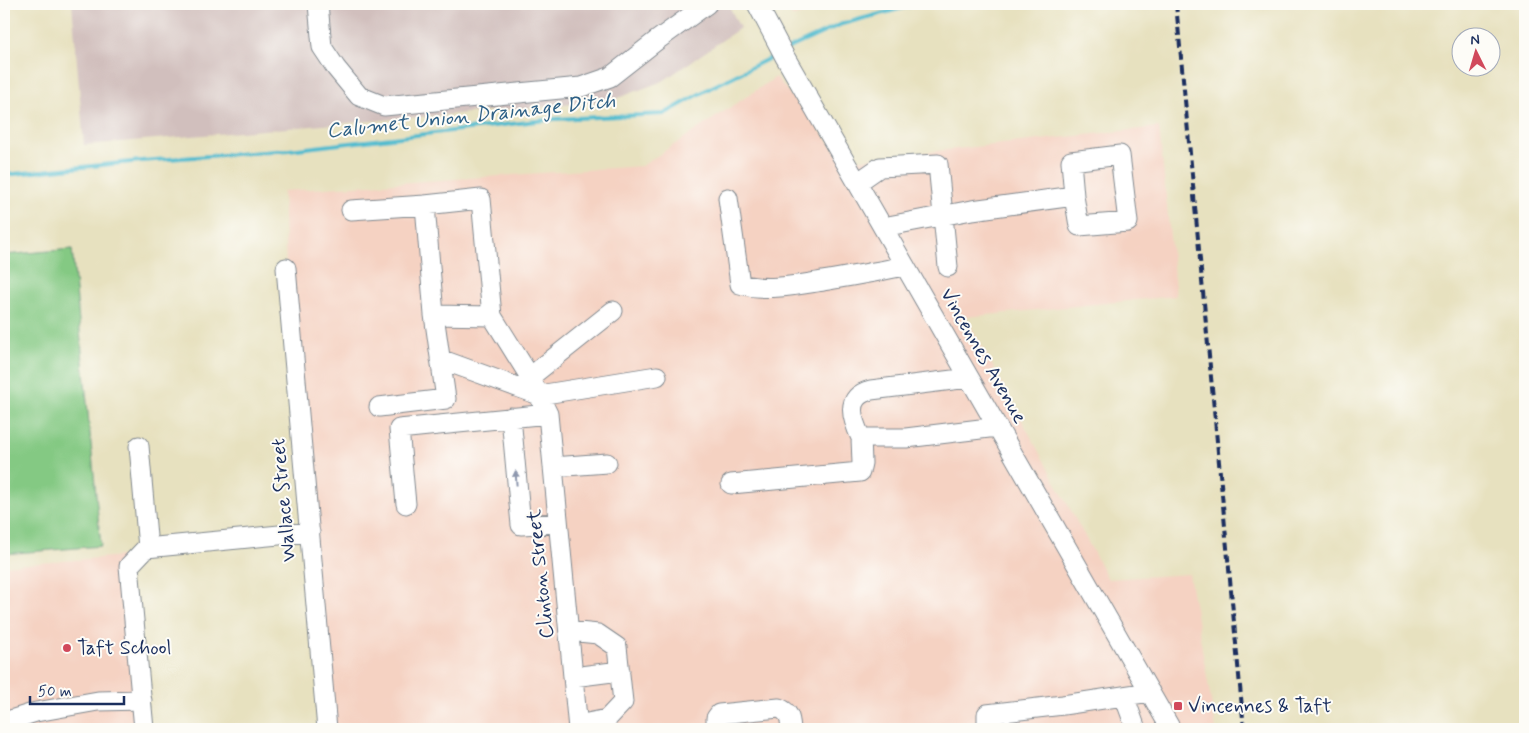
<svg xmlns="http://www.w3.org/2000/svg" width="1529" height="733" viewBox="0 0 1529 733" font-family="Mynerve,sans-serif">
<rect width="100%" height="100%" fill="#fdfcf7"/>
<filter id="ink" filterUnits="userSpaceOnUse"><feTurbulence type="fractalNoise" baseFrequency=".02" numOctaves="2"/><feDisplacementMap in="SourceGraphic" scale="10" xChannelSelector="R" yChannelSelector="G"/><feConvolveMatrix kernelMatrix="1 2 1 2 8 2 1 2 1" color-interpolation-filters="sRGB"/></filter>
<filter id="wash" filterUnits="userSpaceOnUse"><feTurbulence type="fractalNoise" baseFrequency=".0096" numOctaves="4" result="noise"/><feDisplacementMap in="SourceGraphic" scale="20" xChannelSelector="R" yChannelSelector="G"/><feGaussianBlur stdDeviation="1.12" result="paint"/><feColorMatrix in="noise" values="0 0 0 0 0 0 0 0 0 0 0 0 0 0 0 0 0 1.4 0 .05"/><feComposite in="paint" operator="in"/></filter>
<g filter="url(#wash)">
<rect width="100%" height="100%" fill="#e7e1bf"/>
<path fill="#f5d2c2" d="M786,4H848L793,17Z
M776,77L845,161L1159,127L1176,296L966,317L1108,579L1189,574L1216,729H326L286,268L283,191L642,166Z
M122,556L137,729H4V566Z"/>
<path fill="#d1bfbd" d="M72,4H728L740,28L663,81L610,101L84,145Z"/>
<path fill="#84c983" stroke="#507c70" d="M72,249L101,546L4,554V255Z"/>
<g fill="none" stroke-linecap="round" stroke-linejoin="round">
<path stroke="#52bccf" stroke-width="4" d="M787,49L842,24L918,4
M4,175L141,161L289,150L554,119L664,114L710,88L778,54"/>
</g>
</g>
<g filter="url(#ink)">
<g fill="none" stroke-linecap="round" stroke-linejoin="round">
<g stroke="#81888e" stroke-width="21">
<path id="minor" d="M318,4L322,47L336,68L359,96L384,106L581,87L610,77L656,41L707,4
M757,4L785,57L1171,729
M857,183L880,167L938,164L948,267
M728,198L740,284C765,291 792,286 817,282C846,277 876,272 905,266
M425,205L481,199L492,316
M351,210L425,205L434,315L446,399L379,407
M883,227L972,210L1074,196L1071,161L1120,155L1128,222L1079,226L1074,196
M286,268L327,729
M434,315L492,316L530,377L548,414L578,729
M440,359L539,395L657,376
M530,377L613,311
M969,378L871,390C844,397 852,419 861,438H906L997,427
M511,417L521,525L558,523
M139,446L148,548
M553,467L607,463
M731,484L860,472L862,463L861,438
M406,504L399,429L548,414
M569,631L598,634L617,647L623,702L607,719L578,725
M573,677L620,671
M1124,696L1136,729
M4,722L36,712L98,701L142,700
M144,729L129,566L146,548L310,532
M716,729V718L719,714L779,708C790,712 790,719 791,729
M987,729V714L1063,705L1150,692"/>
</g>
<use href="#minor" stroke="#fff" stroke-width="19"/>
<path stroke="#1b2f5e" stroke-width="4" stroke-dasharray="8 4" stroke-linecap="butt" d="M1176,4L1244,729"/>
</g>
<defs><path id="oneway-solid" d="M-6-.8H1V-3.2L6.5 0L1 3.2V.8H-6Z" transform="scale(1.25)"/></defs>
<use fill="#8d97ae" href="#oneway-solid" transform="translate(516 478) rotate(-95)"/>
</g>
<g fill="#d1495b" stroke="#fdfcf7" stroke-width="2">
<circle cx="67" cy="648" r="5"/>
<rect x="1173" y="701" width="10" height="10" rx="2.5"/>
</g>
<g text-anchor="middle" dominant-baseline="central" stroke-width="4" stroke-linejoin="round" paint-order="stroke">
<g font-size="20" fill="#1b2f5e" stroke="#fdfcf7">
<text transform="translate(983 356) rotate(60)">Vincennes Avenue</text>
<text transform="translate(284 500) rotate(-95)">Wallace Street</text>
<text transform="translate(541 574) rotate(-96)">Clinton Street</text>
</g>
<g font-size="20" fill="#1b2f5e" stroke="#fdfcf7" text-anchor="start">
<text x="77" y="648">Taft School</text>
<text x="1188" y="706">Vincennes &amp; Taft</text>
</g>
<g font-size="21" font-style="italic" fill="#2e6086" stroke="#fdfcf7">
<text transform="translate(471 116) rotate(-6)">Calumet Union Drainage Ditch</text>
</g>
</g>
<rect width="1529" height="733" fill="none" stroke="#fdfcf7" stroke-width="20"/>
<g transform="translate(1476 52) rotate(355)"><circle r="24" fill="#fdfcf7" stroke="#a3aaba"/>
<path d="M0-4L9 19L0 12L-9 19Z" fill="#d1495b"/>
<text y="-8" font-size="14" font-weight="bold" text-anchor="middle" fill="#1b2f5e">N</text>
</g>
<path d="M30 696v8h94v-8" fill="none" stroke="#1b2f5e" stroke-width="2.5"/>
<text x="38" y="696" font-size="15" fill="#1b2f5e" stroke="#fdfcf7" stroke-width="4" paint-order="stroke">50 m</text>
</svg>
